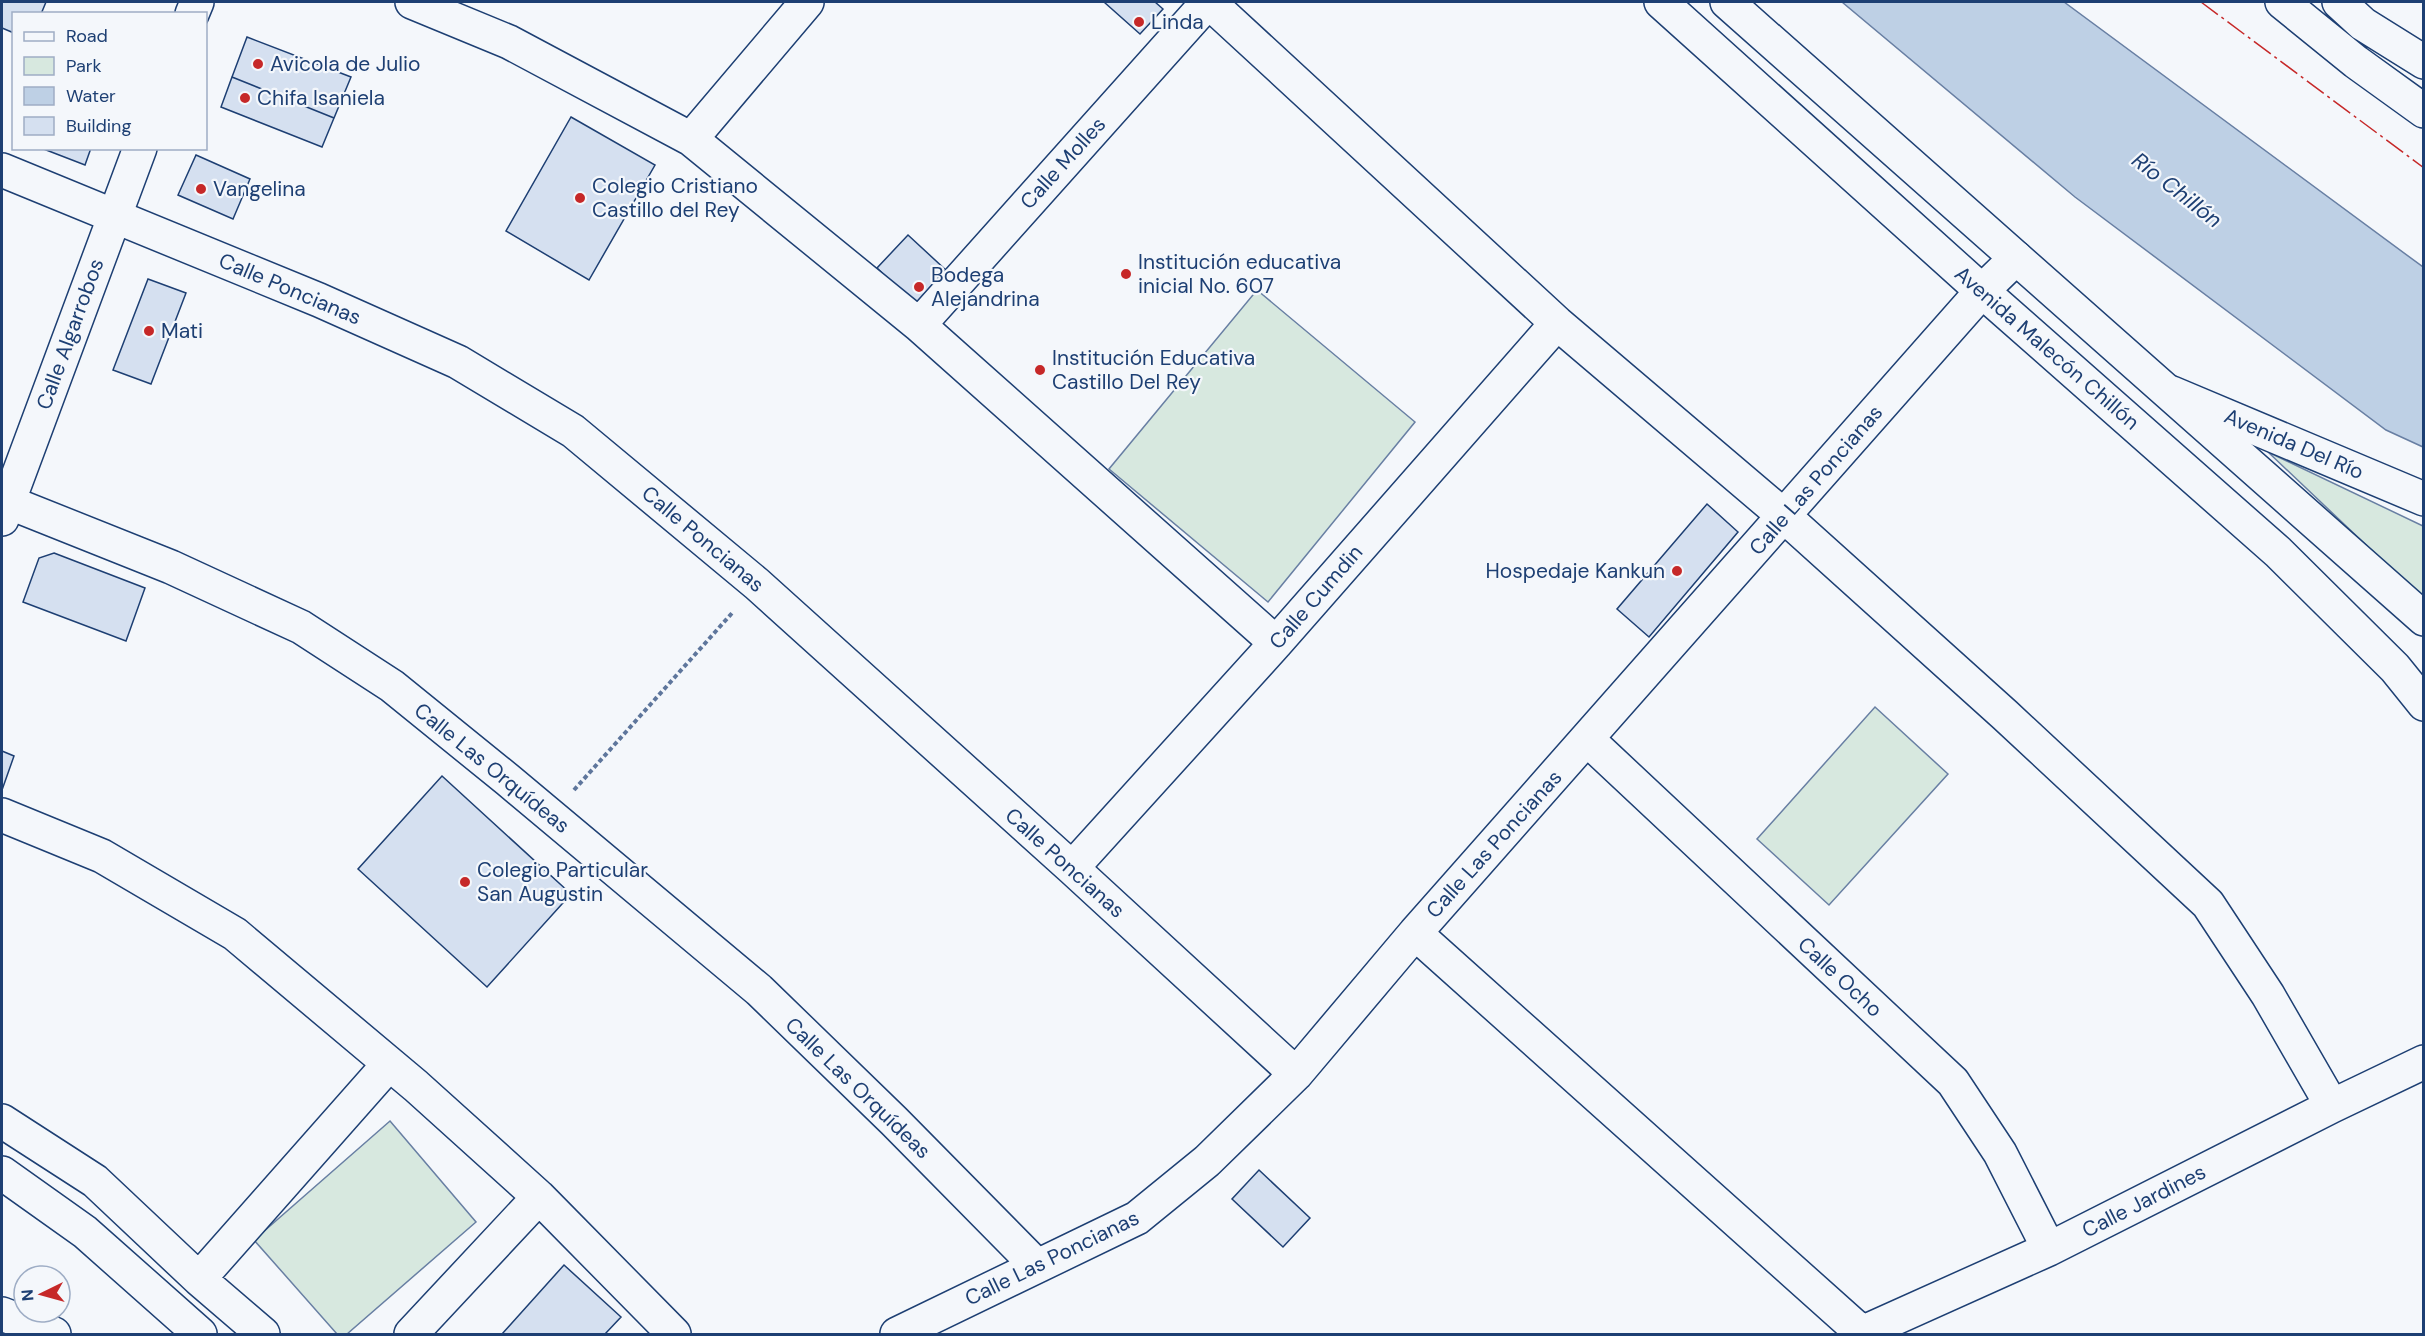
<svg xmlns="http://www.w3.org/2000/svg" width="2425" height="1336" viewBox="0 0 2425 1336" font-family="'DM Sans',sans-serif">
<rect width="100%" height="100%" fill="#f4f7fb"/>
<path fill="#d7e8df" stroke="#687fa3" stroke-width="1.5" d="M1257,290L1415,422L1268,602L1109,469Z
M2268,452L2423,526V599Z
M1875,707L1948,774L1829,905L1757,839Z
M390,1121L476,1222L347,1334H337L254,1240Z"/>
<path fill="#bed0e5" stroke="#687fa3" stroke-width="1.5" d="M1842,2H2064L2423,267V447L2386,430L2075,197Z"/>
<path fill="#d5e0f0" stroke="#1d3f73" stroke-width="1.5" d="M2,2H46L41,14H14V33L2,28Z
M1104,2H1155L1163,9L1140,34Z
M247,37L351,77L334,118L232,77Z
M232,77L334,118L322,147L221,107Z
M571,117L655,165L589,280L506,231Z
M41,148H91L85,165Z
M196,155L250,179L233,219L178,195Z
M908,235L948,272L916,306L877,268Z
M148,279L186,293L151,384L113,370Z
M1707,504L1738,532L1649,637L1617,609Z
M54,553L145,588L126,641L23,602L39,558Z
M2,751L14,756L2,790Z
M442,776L571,894L487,987L358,869Z
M1259,1170L1310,1218L1283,1247L1232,1199Z
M564,1265L621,1317L605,1334H502Z"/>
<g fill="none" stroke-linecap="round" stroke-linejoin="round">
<g stroke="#1d3f73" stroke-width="36">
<path id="minor" d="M412,2L509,42L691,139L919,325L1276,643
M1209,2L1557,323L1784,516L2005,715L2208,904L2268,995L2332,1106
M192,14L197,2
M691,139L807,2
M2,170L319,300L458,362L573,431L757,584L1072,868L1296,1074
M919,325L1208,2
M2172,393L2424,499
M8,502L171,567L301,627L392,686L508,780L759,990L894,1121L1036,1265
M2,519L140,148
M1587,739L1953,1082L2000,1153L2049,1249
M2,815L102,856L235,934L416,1086L539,1197L674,1334
M1072,868L1276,643L1557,323
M1415,933L1862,1333L2049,1249L2332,1106L2424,1062
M2,1121L95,1181L199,1279L263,1334
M2,1173L85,1232L200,1334
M199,1279L389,1064
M2,1314L54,1334
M411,1334L539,1197
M897,1334L1137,1218L1207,1161L1296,1074L1415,933L1982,291L2016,258"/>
</g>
<g stroke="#1d3f73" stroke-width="36">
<path id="tertiary" d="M1661,2L1982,291L2278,552L2395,668L2424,704
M1727,2L2424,619"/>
</g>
<g stroke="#1d3f73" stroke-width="36">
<path id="secondary" d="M2282,2L2356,62L2424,111
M2339,2L2363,24L2424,62"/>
</g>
<path stroke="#5e769c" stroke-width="4" stroke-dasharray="4.5 3" stroke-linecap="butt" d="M574,790L733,612"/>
<use href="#minor" stroke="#f4f7fb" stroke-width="33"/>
<use href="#tertiary" stroke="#f4f7fb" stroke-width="33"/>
<use href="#secondary" stroke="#f4f7fb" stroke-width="33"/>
<path stroke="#c62828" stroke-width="1.5" stroke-dasharray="21 4.5 3 4.5" stroke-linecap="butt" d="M2201,2L2424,168"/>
</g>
<g fill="#c62828" stroke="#f4f7fb" stroke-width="2">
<circle cx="1139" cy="22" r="6"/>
<circle cx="258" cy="64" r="6"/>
<circle cx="245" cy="98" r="6"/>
<circle cx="201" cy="189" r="6"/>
<circle cx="580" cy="198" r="6"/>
<circle cx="1126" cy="274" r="6"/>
<circle cx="919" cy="287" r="6"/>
<circle cx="149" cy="331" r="6"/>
<circle cx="1040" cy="370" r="6"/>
<circle cx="1677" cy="571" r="6"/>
<circle cx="465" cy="882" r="6"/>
</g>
<g text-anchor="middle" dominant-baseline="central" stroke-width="4.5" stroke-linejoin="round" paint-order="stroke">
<g font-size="21" fill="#1d3f73" stroke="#f4f7fb" text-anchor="start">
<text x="1151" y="22">Linda</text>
<text x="270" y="64">Avicola de Julio</text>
<text x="257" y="98">Chifa Isaniela</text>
<text x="592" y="186">Colegio Cristiano<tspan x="592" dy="24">Castillo del Rey</tspan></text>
<text x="213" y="189">Vangelina</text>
<text x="1138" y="262">Institución educativa<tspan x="1138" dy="24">inicial No. 607</tspan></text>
<text x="931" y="275">Bodega<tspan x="931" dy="24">Alejandrina</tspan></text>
<text x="161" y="331">Mati</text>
<text x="1052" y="358">Institución Educativa<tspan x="1052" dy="24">Castillo Del Rey</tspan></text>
<text x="1665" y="571" text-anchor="end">Hospedaje Kankun</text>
<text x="477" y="870">Colegio Particular<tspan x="477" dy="24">San Augustin</tspan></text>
</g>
<g font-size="21" fill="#1d3f73" stroke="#f4f7fb">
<text transform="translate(1063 163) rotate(-48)">Calle Molles</text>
<text transform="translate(290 289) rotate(23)">Calle Poncianas</text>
<text transform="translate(70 334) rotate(-70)">Calle Algarrobos</text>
<text transform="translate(2047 348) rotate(41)">Avenida Malecón Chillón</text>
<text transform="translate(2294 444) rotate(23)">Avenida Del Río</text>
<text transform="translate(1816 480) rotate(-49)">Calle Las Poncianas</text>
<text transform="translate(703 539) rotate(40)">Calle Poncianas</text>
<text transform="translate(1316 597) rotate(-49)">Calle Cumdin</text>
<text transform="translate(492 768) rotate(39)">Calle Las Orquídeas</text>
<text transform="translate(1494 844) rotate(-48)">Calle Las Poncianas</text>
<text transform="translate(1065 863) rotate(42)">Calle Poncianas</text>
<text transform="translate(1840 977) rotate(43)">Calle Ocho</text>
<text transform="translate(858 1088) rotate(44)">Calle Las Orquídeas</text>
<text transform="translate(2144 1201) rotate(-27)">Calle Jardines</text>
<text transform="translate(1052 1258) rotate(-26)">Calle Las Poncianas</text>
</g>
<g font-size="22" font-style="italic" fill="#1d3f73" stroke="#f4f7fb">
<text transform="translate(2177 190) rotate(38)">Río Chillón</text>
</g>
</g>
<rect width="2425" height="1336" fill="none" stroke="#1d3f73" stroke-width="6"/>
<rect x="12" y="12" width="195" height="138" fill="#f4f7fb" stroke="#9eadc5" stroke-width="1.5"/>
<rect x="24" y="32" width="30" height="9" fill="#f4f7fb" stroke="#9eadc5" stroke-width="1.5"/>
<text x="66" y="42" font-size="18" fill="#1d3f73">Road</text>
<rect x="24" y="57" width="30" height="18" fill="#d7e8df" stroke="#9eadc5" stroke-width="1.5"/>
<text x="66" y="72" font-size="18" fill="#1d3f73">Park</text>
<rect x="24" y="87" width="30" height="18" fill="#bed0e5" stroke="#9eadc5" stroke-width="1.5"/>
<text x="66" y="102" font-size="18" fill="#1d3f73">Water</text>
<rect x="24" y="117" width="30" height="18" fill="#d5e0f0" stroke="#9eadc5" stroke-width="1.5"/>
<text x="66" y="132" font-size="18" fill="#1d3f73">Building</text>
<g transform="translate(42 1294) rotate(265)"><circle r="28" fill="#f4f7fb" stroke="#9eadc5" stroke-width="1.5"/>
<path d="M0-4.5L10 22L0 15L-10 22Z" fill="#c62828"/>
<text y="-9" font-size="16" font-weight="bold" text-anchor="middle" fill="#1d3f73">N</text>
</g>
</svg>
